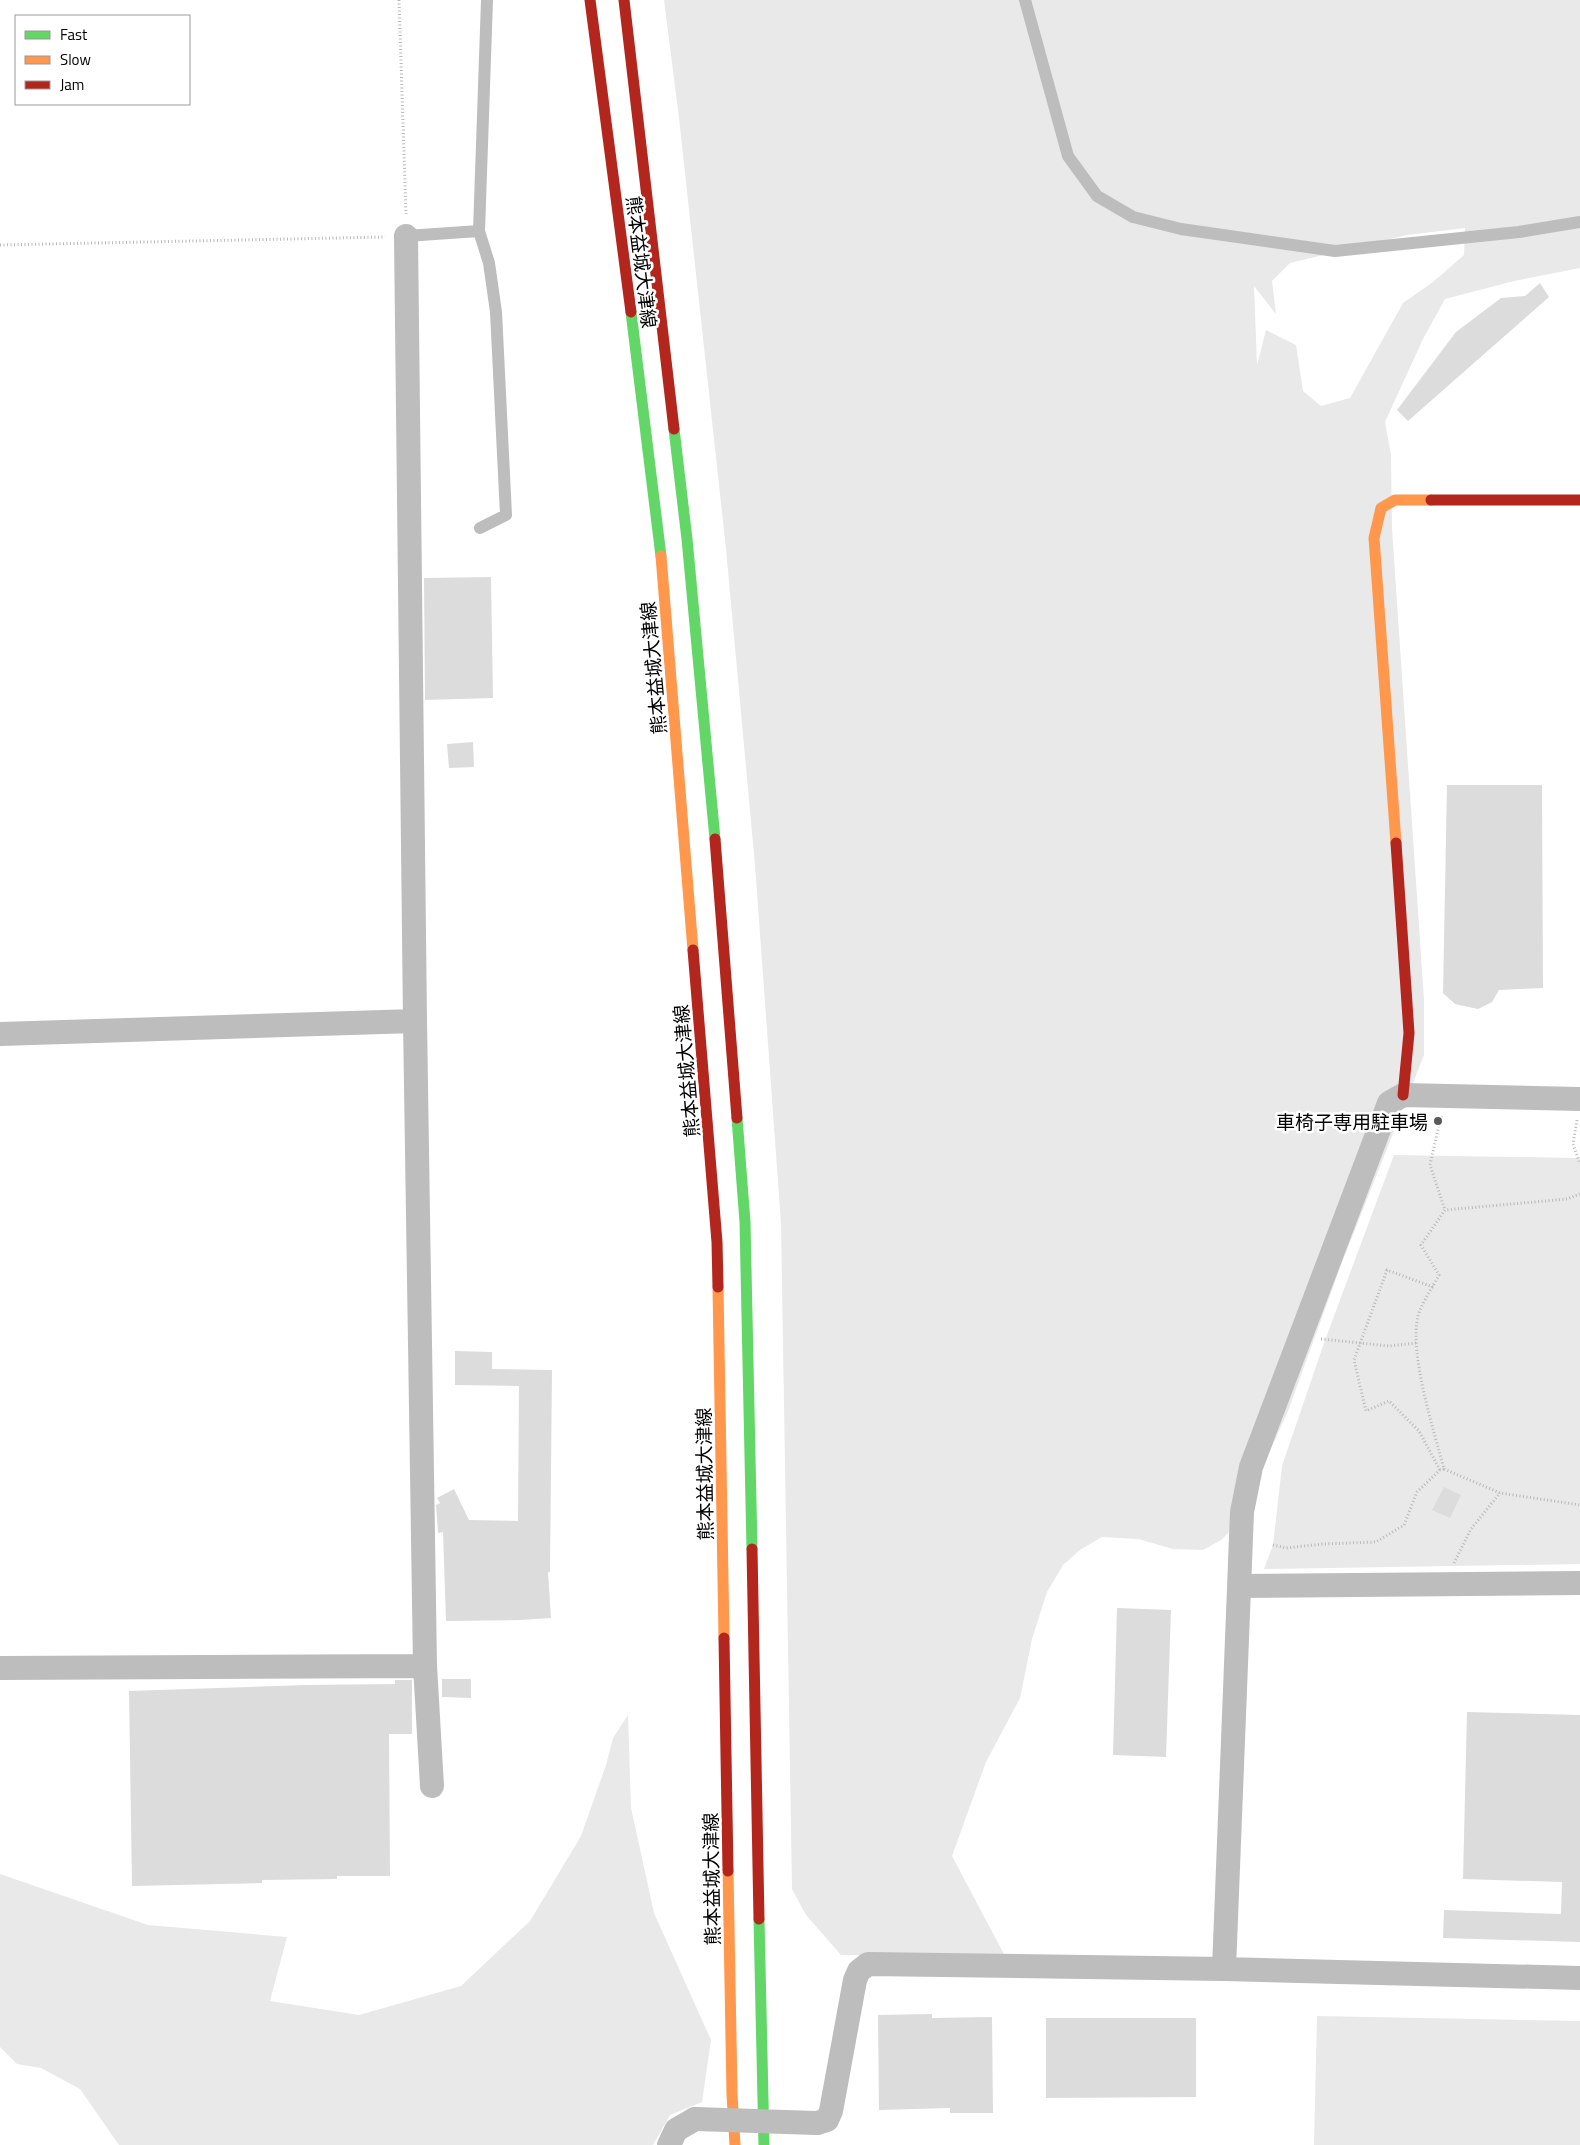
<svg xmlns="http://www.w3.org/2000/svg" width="1580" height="2145" viewBox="0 0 1580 2145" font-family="'Titillium Web','Noto Sans JP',sans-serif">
<rect width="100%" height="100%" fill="#fff"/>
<path fill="#e9e9e9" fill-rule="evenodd" d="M664,0H1580V268L1514,281L1445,299L1423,339L1385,422L1391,455L1392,529L1424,1000V1055L1341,1265L1288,1411L1236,1526L1221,1540L1203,1550L1173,1549L1138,1539L1102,1537L1080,1550L1063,1565L1047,1592L1032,1639L1020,1698L986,1762L952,1856L1005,1956L841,1955L806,1915L792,1889L781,1223L755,865L726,549L679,118ZM1465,228L1464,255L1433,282L1403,303L1350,398L1321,406L1303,391L1296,345L1266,330L1257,365L1254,286L1276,314L1272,281L1290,263L1407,235Z
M1394,1155L1580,1158V1564L1264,1569L1273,1545L1282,1466L1324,1343Z
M628,1715L631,1808L654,1913L711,2040L702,2102L670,2115L653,2145H119L80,2089L41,2068L17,2064L0,2047V1874L148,1925L287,1937L270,2001L359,2015L461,1986L530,1921L581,1836L606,1765L613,1738Z
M1317,2016L1580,2021V2145H1314Z"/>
<path fill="#dcdcdc" d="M1540,283L1549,297L1408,421L1397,410L1456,332L1501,298L1525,296Z
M491,577L493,698L425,700L424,578Z
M473,742L474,767L449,768L447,744Z
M1447,785H1542L1543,988L1499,990L1492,1002L1478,1009L1455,1004L1443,993Z
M455,1351L492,1352V1369L552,1370L550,1572H548L551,1618L520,1620L446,1621L443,1532L438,1533L436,1505L440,1503L437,1498L454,1489L469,1520L518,1521L519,1386L455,1385Z
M1444,1487L1461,1495L1450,1518L1432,1510Z
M1117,1608L1171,1610L1166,1757L1113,1755Z
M442,1679H471V1698L442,1697Z
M395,1680H412V1734H389L390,1876H337V1879L262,1880V1883L132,1886L129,1691L307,1685L395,1684Z
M1467,1712L1580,1715V1942L1443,1938L1444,1910L1561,1914L1562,1882L1463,1879Z
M932,2014V2018L992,2017L993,2113H950V2108L879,2110L878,2015Z
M1046,2018H1196V2097L1046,2098Z"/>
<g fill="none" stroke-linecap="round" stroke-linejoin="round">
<path stroke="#b8b8b8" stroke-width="3" stroke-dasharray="1 2.5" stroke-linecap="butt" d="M399,0L406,214
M0,245L385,237
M1441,1116L1430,1165L1445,1210
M1577,1120L1573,1144L1580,1164
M1580,1194L1567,1199L1445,1210L1421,1245L1439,1275C1433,1287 1422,1302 1418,1316C1409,1354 1434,1431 1444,1469L1500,1493L1580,1505
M1433,1287L1387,1270L1354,1360L1366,1411L1389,1401L1419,1431L1440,1470
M1321,1339L1389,1346L1417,1343
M1273,1545L1286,1548L1323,1544L1376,1542L1404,1525L1417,1492L1440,1470L1444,1469
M1454,1563L1471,1529L1500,1493"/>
<path stroke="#bdbdbd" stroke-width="12" d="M1025,0L1068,156L1097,196L1133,217L1181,229L1335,251L1519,232L1580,222
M479,231L489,263L496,312L506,515L480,528
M406,236L479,231L487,0"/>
<path stroke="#bdbdbd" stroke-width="24" d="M406,236L415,1021L425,1666L432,1786
M0,1034L415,1021
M1240,1586L1580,1583
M0,1668L425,1666
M1224,1969L1242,1512L1251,1467L1389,1103L1403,1095L1580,1099
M817,2123L827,2120L831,2111L855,1980L859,1971L868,1964L1224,1969L1580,1978
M669,2145L676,2130L695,2119"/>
<path stroke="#63d668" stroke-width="11" d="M631,312L661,556
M674,429L687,539L715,839
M737,1118L745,1222L752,1549
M759,1919L764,2145"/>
<path stroke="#ff974d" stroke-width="11" d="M661,556L693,950
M1396,843L1374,538L1381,508L1395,500H1431
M718,1287L724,1638
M728,1871L732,2094L735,2145"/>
<path stroke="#b3261e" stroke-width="11" d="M590,0L631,312
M624,0L674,429
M1431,500H1580
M715,839L737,1118
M1396,843L1409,1033L1403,1095
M693,950L717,1242L718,1287
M752,1549L759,1919
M724,1638L728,1871"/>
<path stroke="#bdbdbd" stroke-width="24" d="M695,2119L817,2123"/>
</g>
<circle fill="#595959" stroke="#fff" stroke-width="2" cx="1438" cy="1121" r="5"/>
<g text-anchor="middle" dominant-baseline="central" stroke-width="5" stroke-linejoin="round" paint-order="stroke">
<g font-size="19" fill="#000" stroke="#fff">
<text transform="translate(642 262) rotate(83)">熊本益城大津線</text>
<text transform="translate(653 668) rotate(-95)">熊本益城大津線</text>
<text transform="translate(686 1071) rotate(-95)">熊本益城大津線</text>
<text transform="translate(704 1474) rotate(-91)">熊本益城大津線</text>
<text transform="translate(711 1879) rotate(-91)">熊本益城大津線</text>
</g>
<g font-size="19" fill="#000" stroke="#fff" text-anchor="end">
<text x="1428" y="1121">車椅子専用駐車場</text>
</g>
</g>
<rect x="15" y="15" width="175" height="90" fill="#ffffff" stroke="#999999"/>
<rect x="25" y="31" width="25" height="8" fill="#63d668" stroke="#999999"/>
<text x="60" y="40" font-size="15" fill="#000000">Fast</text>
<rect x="25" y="56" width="25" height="8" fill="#ff974d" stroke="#999999"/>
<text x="60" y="65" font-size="15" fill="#000000">Slow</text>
<rect x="25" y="81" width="25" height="8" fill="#b3261e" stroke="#999999"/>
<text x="60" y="90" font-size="15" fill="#000000">Jam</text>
</svg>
